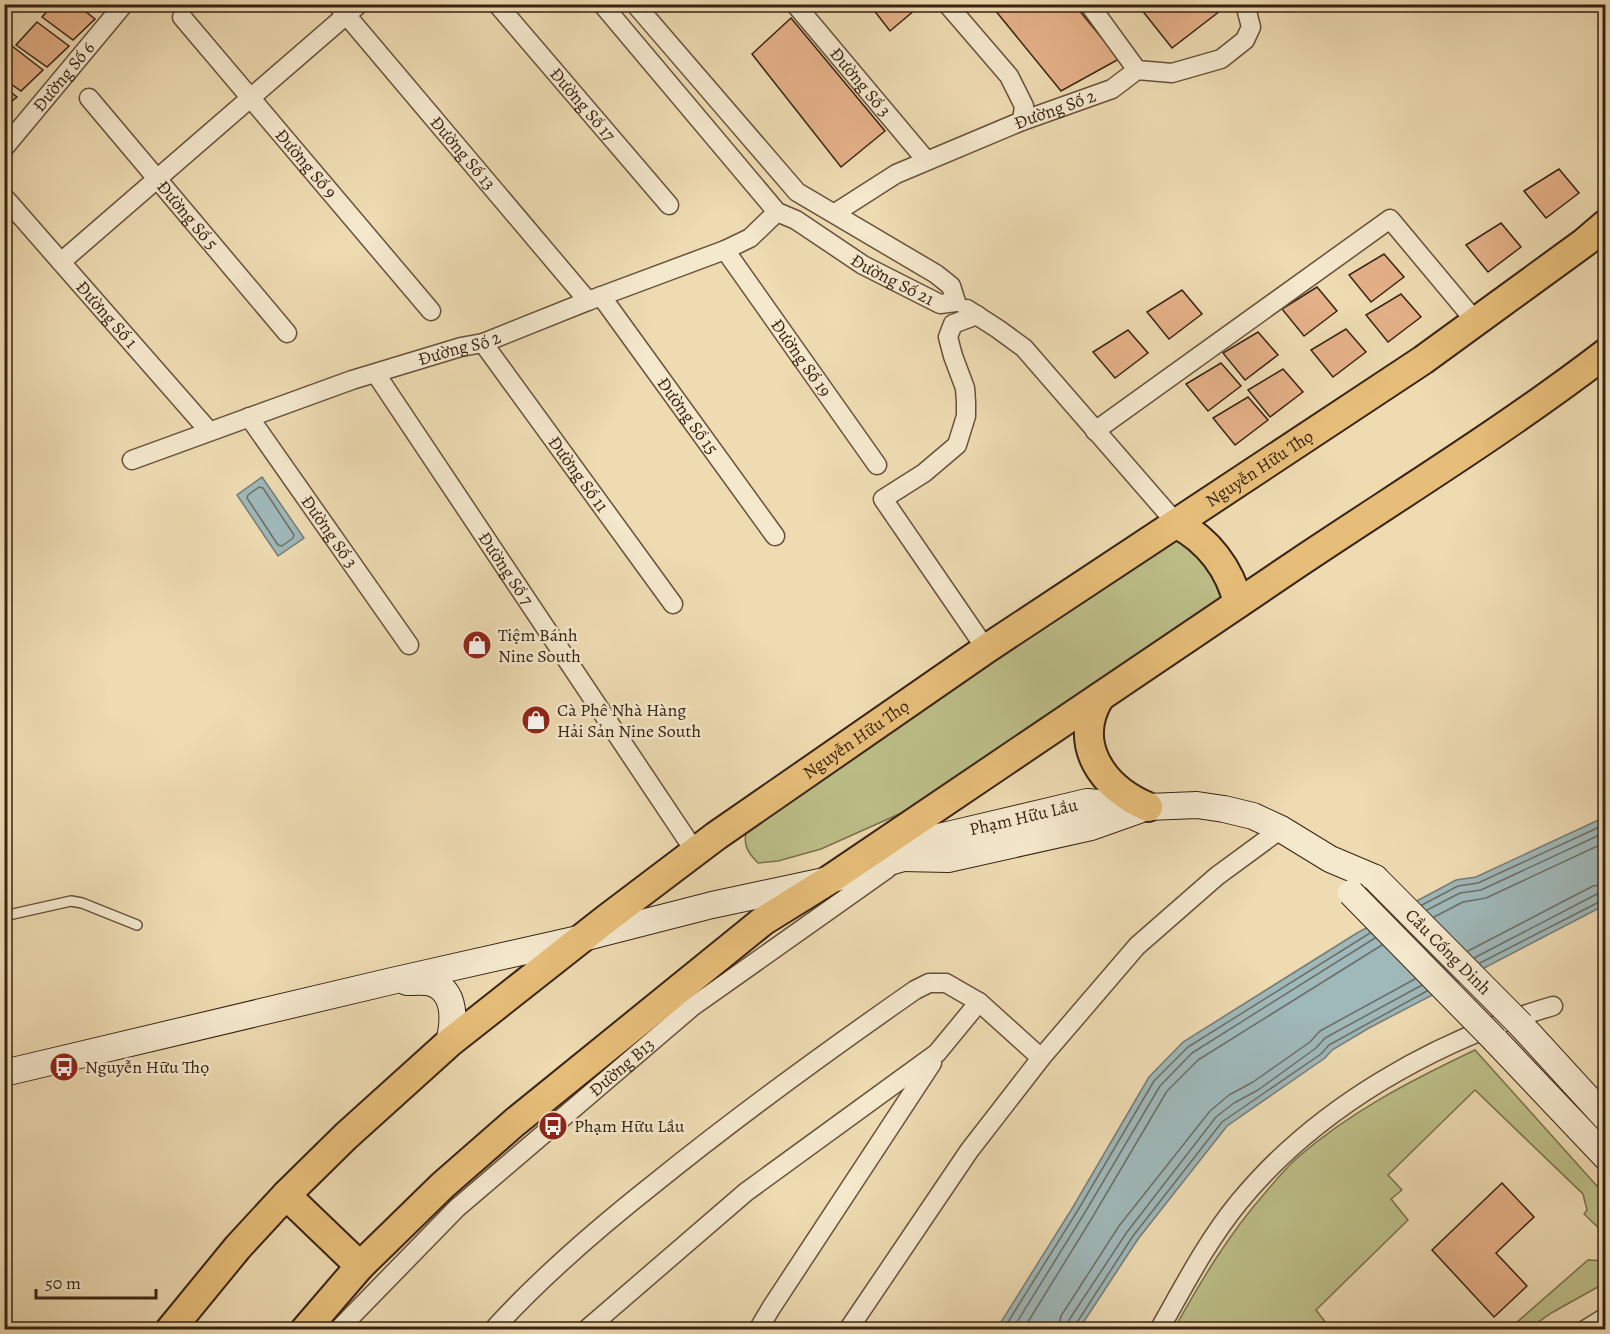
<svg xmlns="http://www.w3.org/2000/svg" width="1610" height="1334" viewBox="0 0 1610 1334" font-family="Alegreya,serif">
<rect width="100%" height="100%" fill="#eedbb2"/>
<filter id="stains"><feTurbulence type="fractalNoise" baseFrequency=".00333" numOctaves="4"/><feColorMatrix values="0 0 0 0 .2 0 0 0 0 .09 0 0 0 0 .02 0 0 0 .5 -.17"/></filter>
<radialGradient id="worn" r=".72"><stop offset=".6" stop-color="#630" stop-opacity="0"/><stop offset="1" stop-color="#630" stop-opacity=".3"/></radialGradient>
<path fill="#bdbf89" stroke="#7a714e" stroke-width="1.5" d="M1170,536L1186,538L1223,587L1218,605L906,811L821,849L778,861L758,863C748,853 742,844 747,829Z
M1475,1050L1605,1195V1242L1601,1241L1605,1234L1584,1214L1587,1210L1583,1194L1475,1090L1388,1175L1402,1190L1391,1199L1408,1220L1316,1310L1331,1329H1174C1201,1281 1228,1235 1265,1193C1275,1181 1285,1169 1296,1159C1349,1112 1412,1080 1475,1050Z
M1588,1260L1605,1261V1283L1553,1312L1528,1329H1509Z"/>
<path fill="#9fb8b9" stroke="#767c77" stroke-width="1.5" d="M262,477L304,538L278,556L237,495Z
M1605,817V905L1369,1028L1332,1050L1325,1058L1227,1126L1138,1239L1079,1329L996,1330L1073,1207L1149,1077L1183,1042L1357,933L1456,880L1476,877Z"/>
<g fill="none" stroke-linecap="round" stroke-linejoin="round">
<path stroke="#6c6e66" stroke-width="1.5" d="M259,487L263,488L294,535L293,538L282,546L278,545L247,498L248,495Z
M1422,905L1458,886L1478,883L1606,824
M1427,910L1460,893L1481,890L1606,832
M1434,917L1463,902L1486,898L1606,842
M1468,951L1593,886L1606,884
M1474,958L1597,894L1606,893
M1480,963L1601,901L1606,900
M1003,1330L1078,1210L1154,1081L1188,1047L1370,933
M1012,1330L1084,1214L1160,1086L1192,1053L1375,938
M1023,1330L1092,1218L1167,1091L1198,1060L1382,945
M1058,1330L1061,1316L1119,1226L1210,1111L1229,1095L1253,1082L1310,1042L1320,1031L1415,979
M1067,1330L1069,1320L1127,1232L1216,1117L1234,1103L1258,1090L1316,1048L1325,1038L1422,985
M1075,1330L1076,1324L1133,1236L1222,1122L1321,1054L1329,1045L1427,991"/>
</g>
<path fill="#e5b189" stroke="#382313" stroke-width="1.5" d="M54,4H76L95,19L73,40L42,17Z
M869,4H922L890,31Z
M990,4H1074L1119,59L1061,91Z
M1137,4H1229L1172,48Z
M791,18L885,131L841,167L752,54Z
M37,22L69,46L47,67L16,45Z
M12,46L43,70L21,91L4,79V53Z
M4,87L17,97L4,108Z
M1559,169L1579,193L1546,218L1524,191Z
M1501,223L1521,247L1488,272L1466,245Z
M1384,254L1404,277L1371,302L1349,275Z
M1317,287L1337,311L1304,336L1282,309Z
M1182,290L1202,314L1169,339L1147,312Z
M1401,294L1421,317L1388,342L1366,315Z
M1346,329L1366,352L1333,377L1311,350Z
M1128,330L1148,353L1115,378L1093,352Z
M1258,332L1278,355L1245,380L1223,353Z
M1221,363L1241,386L1208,411L1186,384Z
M1283,369L1303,392L1270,417L1248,390Z
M1248,397L1268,420L1235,445L1213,418Z
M1502,1183L1534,1217L1496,1253L1527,1286L1494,1317L1432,1250Z"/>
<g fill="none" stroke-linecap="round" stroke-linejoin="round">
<g stroke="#66513b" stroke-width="12">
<path id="lane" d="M4,916L71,901L82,903L137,925
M4,1046L10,1070"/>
</g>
<g stroke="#66513b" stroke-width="21">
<g id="street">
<path id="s1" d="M337,4L588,301"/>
<path id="s2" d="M497,4L669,205"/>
<path id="s3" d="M602,4L777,212L796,220L863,265L940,304L956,302"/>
<path d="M635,4L797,192L936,274L951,286L956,302"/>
<path id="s4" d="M795,4L926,160"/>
<path d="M947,4L1009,76L1024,106L1022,121"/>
<path d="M1089,4L1137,70"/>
<path id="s5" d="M182,17L431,311"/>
<path id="s6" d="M89,98L287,333"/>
<path id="s7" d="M4,148L124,4"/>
<path id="s8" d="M4,197L209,431"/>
<path id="s9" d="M835,213L896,174L1022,121L1112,89L1137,70L1172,73L1221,59L1245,40L1251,27L1245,4"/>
<path id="s10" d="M725,250L877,465"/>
<path d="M61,262L359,4"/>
<path id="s11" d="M601,296L775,536"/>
<path d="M967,309L998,329L1024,348L1177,524"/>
<path d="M977,315L953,324L948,337L953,356L965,388L966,402V416L957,445L924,473L883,499L986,649"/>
<path id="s12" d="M483,343L673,604"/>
<path id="s13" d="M376,374L696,853"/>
<path id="s14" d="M249,417L409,645"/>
<path d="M1095,431L1390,219L1476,322"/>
<path id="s15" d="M132,460L352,380L461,347L483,343L588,301L725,250L750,238L777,212"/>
<path id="s16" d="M338,1330L457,1208L692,1007L887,869"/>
<path d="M493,1330C542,1276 598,1228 655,1183C739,1115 826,1052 915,990L929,983H946L979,1002L1041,1058"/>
<path d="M586,1330L746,1192L937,1053L979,1002"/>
<path d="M758,1330L771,1308L932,1063"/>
<path d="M848,1330L969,1151L1041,1058L1137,946L1217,876L1281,829"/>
<path d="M1159,1330C1184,1286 1207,1241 1239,1202C1317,1107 1436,1040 1553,1006"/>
<path d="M1585,1330L1606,1317"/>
</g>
</g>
<g stroke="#382313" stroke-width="28">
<g id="secondary">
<path d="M903,858L948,859L1091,827L1139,810"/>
<path d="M407,982C414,982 425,981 432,983C457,992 454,1022 449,1043"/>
<path d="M1521,1025L1606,1118"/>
<path d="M1495,1040L1606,1157"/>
<path id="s17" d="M4,1073L392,981L583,938L712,905L829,880L903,858L939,837L1087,802L1148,807L1197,805L1224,809L1253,816L1281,829L1330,859L1375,878"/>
</g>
</g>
<g stroke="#382313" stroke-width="32">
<g id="primary">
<path d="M1177,524C1208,540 1230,569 1238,603"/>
<path d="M1100,697C1071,744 1103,788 1148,807"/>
<path d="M286,1195L360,1266"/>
<path id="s18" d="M170,1330L238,1247L286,1195L346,1136L449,1043L605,920L716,836L986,649L1423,360L1585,242L1606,224"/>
<path d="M305,1330L360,1266L443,1185L515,1122L763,921L829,880C985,774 1141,668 1298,563C1401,494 1507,429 1606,353"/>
</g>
</g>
<use href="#lane" stroke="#f4e8cd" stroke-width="9"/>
<use href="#street" stroke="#f4e8cd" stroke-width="18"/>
<use href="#secondary" stroke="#f4e8cd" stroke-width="26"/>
<use href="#primary" stroke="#e7be79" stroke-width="28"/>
<g stroke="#382313" stroke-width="28" stroke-linecap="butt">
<g id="secondary-bridge">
<path id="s19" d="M1375,878L1521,1025"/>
<path d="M1351,893L1495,1040"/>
</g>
</g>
<use href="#secondary-bridge" stroke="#f4e8cd" stroke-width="26"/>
</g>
<defs>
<g id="shop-disc" transform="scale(1.5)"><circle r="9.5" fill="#8f2418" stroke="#f4e8cd"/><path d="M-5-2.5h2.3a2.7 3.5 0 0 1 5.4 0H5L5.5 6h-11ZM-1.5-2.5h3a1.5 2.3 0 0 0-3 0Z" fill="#fff"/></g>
<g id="bus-disc" transform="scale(1.5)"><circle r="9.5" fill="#8f2418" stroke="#f4e8cd"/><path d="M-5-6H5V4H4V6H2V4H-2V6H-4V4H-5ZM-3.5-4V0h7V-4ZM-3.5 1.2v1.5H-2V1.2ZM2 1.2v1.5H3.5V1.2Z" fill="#fff"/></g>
</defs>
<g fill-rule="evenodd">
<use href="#shop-disc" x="477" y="645"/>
<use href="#shop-disc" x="536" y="720"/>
<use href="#bus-disc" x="64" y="1067"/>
<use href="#bus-disc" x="553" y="1126"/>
</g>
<g text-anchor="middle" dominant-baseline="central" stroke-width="5" stroke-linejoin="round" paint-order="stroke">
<g font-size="18" fill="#382313" stroke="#f4e8cd">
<text stroke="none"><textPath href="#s7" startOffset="93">Đường Số 6</textPath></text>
<text stroke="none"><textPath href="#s4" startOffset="102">Đường Số 3</textPath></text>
<text stroke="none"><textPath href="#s2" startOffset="132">Đường Số 17</textPath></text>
<text stroke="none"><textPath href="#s9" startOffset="244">Đường Số 2</textPath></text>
<text stroke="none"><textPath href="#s1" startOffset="195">Đường Số 13</textPath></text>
<text stroke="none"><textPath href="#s5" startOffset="192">Đường Số 9</textPath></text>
<text stroke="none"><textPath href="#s6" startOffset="153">Đường Số 5</textPath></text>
<text stroke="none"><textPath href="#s3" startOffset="406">Đường Số 21</textPath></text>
<text stroke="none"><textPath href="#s8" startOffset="156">Đường Số 1</textPath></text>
<text stroke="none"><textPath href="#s15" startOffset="346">Đường Số 2</textPath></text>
<text stroke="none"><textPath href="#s10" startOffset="132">Đường Số 19</textPath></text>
<text stroke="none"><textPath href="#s11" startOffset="148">Đường Số 15</textPath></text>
<text stroke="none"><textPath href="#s18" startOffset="1395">Nguyễn Hữu Thọ</textPath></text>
<text stroke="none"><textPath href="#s12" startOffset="162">Đường Số 11</textPath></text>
<text stroke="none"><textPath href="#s14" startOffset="140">Đường Số 3</textPath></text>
<text stroke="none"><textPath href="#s13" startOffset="234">Đường Số 7</textPath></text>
<text stroke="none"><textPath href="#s18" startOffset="909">Nguyễn Hữu Thọ</textPath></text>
<text stroke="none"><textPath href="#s17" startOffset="1053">Phạm Hữu Lầu</textPath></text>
<text stroke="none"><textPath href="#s19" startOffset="104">Cầu Cống Dinh</textPath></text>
<text stroke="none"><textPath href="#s16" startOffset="387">Đường B13</textPath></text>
</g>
<g font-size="18" fill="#382313" stroke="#f4e8cd" text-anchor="start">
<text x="498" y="635">Tiệm Bánh<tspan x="498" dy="21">Nine South</tspan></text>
<text x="557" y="710">Cà Phê Nhà Hàng<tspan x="557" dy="21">Hải Sản Nine South</tspan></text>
<text x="85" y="1067">Nguyễn Hữu Thọ</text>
<text x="574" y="1126">Phạm Hữu Lầu</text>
</g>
</g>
<rect width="1610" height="1334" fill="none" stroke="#eedbb2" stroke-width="24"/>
<rect x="6" y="6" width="1598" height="1322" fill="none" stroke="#382313" stroke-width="3"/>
<rect x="12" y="12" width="1586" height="1310" fill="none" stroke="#382313" stroke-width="1.5"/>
<path d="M36 1289v9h120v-9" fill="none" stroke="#382313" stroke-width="3"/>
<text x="45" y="1289" font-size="18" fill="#382313" stroke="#f4e8cd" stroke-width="4.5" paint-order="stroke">50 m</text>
<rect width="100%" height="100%" filter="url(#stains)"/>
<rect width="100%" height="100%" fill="url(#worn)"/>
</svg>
